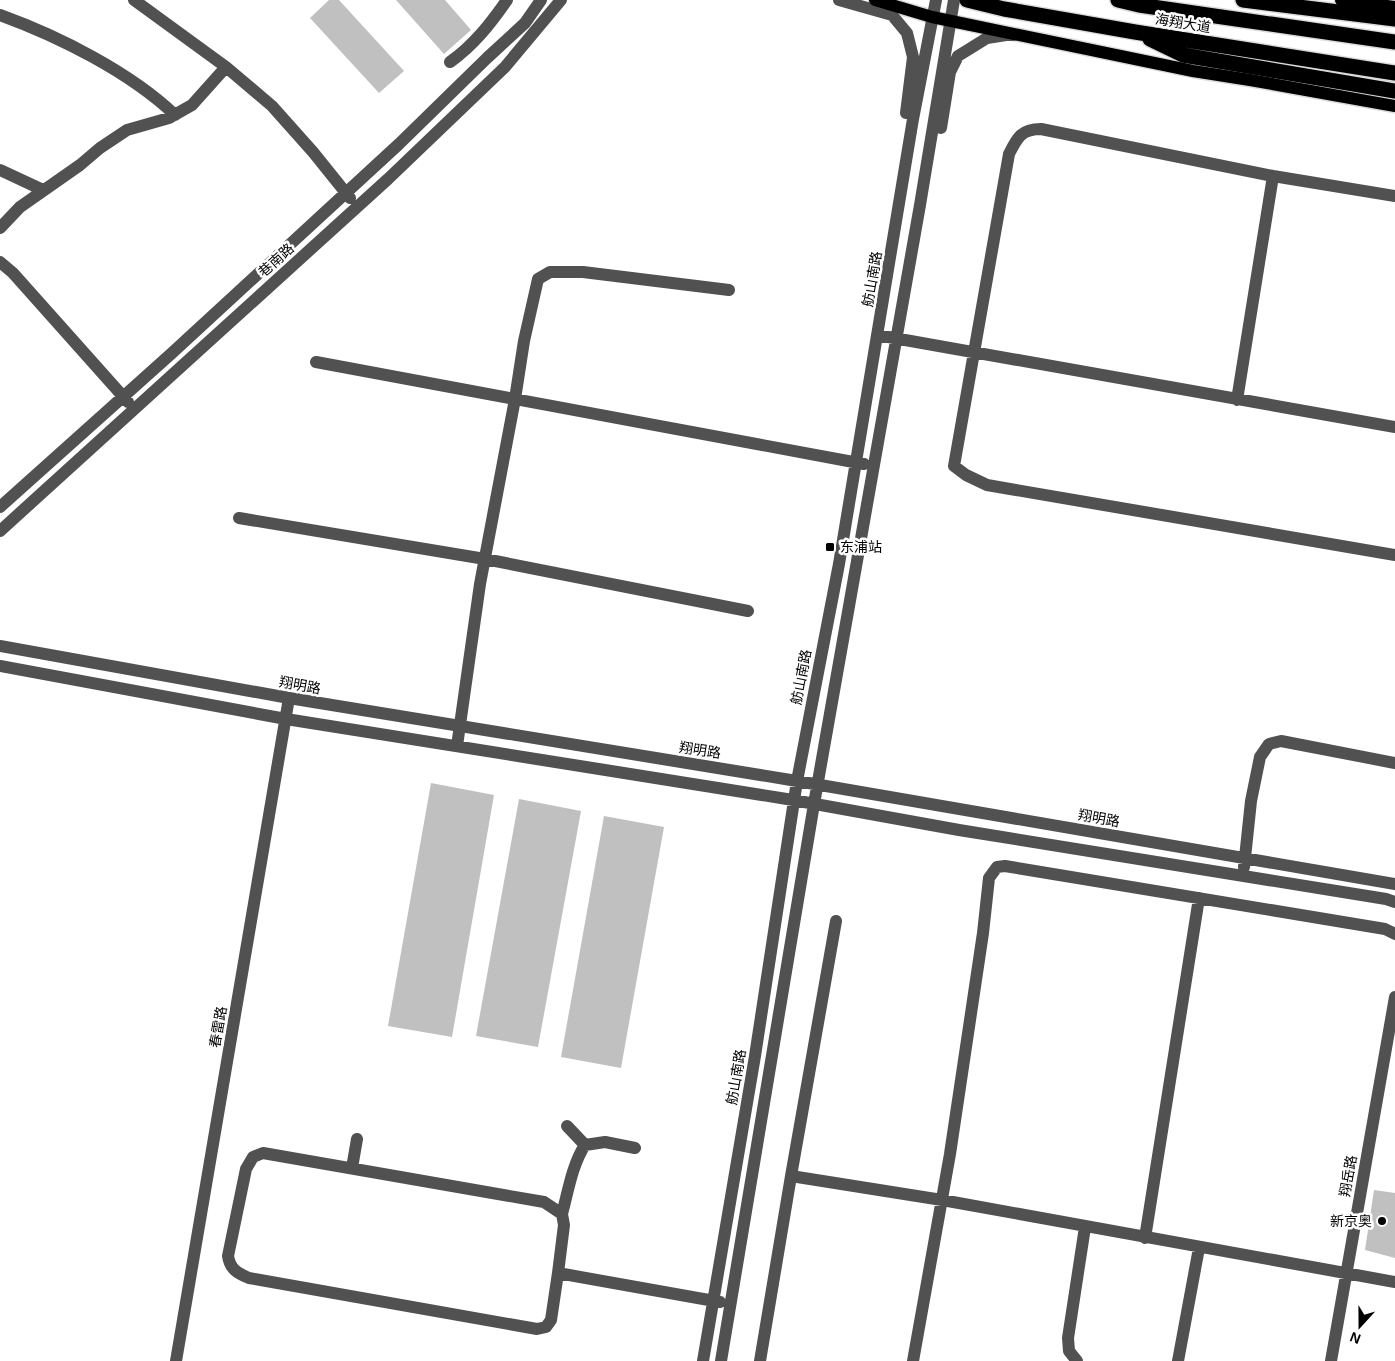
<svg xmlns="http://www.w3.org/2000/svg" width="1395" height="1361" viewBox="0 0 1395 1361" font-family="Helvetica,'Noto Sans SC',sans-serif">
<rect width="100%" height="100%" fill="#fff"/>
<path fill="#c0c0c0" d="M329,0H339L404,71L379,93L310,18Z
M396,0H445L471,30L444,54Z
M431,783L494,795L452,1037L388,1026Z
M519,799L581,811L538,1047L476,1036Z
M604,816L664,827L621,1068L561,1057Z
M1374,1190L1395,1193V1258L1365,1250Z"/>
<g fill="none" stroke-linecap="round" stroke-linejoin="round">
<g stroke="#dbdbdb" stroke-width="15">
<path id="major" d="M875,0L932,17L1193,71L1250,80L1395,106
M1341,0L1395,7"/>
</g>
<g stroke="#dbdbdb" stroke-width="18">
<path id="highway" d="M967,0L1004,9L1135,32L1395,73
M1118,0L1139,5L1395,42
M1243,0L1395,19
M1150,39L1183,55L1395,91"/>
</g>
<path stroke="#515151" stroke-width="12" d="M134,0L226,67L272,106L313,152L350,198
M839,0L892,15L907,33L913,57L906,113
M0,15C58,36 130,72 175,115
M450,62C474,45 491,23 507,0
M941,128L950,72L958,56L987,38L1006,35H1013
M0,170L43,190
M1395,196L1273,176L1041,129C1021,129 1017,138 1009,154L954,466L966,475L987,485L1395,555
M0,228L20,207L80,165L100,148L127,130L169,118L192,105L226,67
M0,262L13,273L128,402
M877,335L1395,427
M316,362L864,464
M1237,400L1273,176
M0,507L172,353L399,144L487,58L525,23L541,0
M239,518L485,559L748,611
M0,531L388,179L505,67L561,0
M0,646L289,698L797,781L1395,884
M0,666L286,719L793,800L959,830L1386,899L1395,902
M457,746L480,584L515,399L524,341L538,279L550,272H583L729,290
M1244,867L1251,801L1260,757L1269,744L1281,741L1395,763
M567,1126L585,1145
M352,1168L357,1139
M791,1176L942,1200L1395,1282
M562,1214C568,1192 572,1165 585,1145L605,1142L635,1148
M1145,1238L1199,898
M558,1273L551,1320L546,1327L537,1329L249,1278C237,1273 230,1269 228,1256L246,1169L253,1157L263,1153L544,1202L562,1214L564,1225L558,1273L720,1302
M176,1361L289,698
M703,1361L755,1056L797,781L839,564L913,119L936,0
M721,1361L814,804L920,205L954,0
M760,1361L791,1176L836,921
M913,1361L950,1154L983,933L989,878L997,867L1005,866L1385,929L1395,934
M1077,1361L1069,1351L1068,1338L1085,1227
M1178,1361L1199,1248
M1331,1361L1395,997"/>
<use href="#major" stroke="#000" stroke-width="12"/>
<use href="#highway" stroke="#000" stroke-width="15"/>
</g>
<g fill="#000" stroke="#fff" stroke-width="2">
<rect x="825" y="542" width="10" height="10" rx="2.5"/>
<circle cx="1382" cy="1221" r="5"/>
</g>
<g text-anchor="middle" dominant-baseline="central" stroke-width="5" stroke-linejoin="round" paint-order="stroke">
<g font-size="14" fill="#000" stroke="#fff">
<text transform="translate(1183 23) rotate(9)">海翔大道</text>
<text transform="translate(276 260) rotate(-42)">巷南路</text>
<text transform="translate(872 279) rotate(-80)">舫山南路</text>
<text transform="translate(801 677) rotate(-79)">舫山南路</text>
<text transform="translate(300 685) rotate(10)">翔明路</text>
<text transform="translate(700 750) rotate(9)">翔明路</text>
<text transform="translate(1099 818) rotate(10)">翔明路</text>
<text transform="translate(218 1027) rotate(-80)">春雷路</text>
<text transform="translate(736 1077) rotate(-80)">舫山南路</text>
<text transform="translate(1348 1176) rotate(-80)">翔岳路</text>
</g>
<g font-size="14" fill="#000" stroke="#fff" text-anchor="start">
<text x="840" y="547">东浦站</text>
<text x="1372" y="1221" text-anchor="end">新京奥</text>
</g>
</g>
<g transform="translate(1360 1326) rotate(201)" stroke="#ffffff" stroke-width="4" paint-order="stroke">
<path d="M0-4L9 19L0 12L-9 19Z" fill="#000000"/>
<text y="-8" font-size="14" font-weight="bold" text-anchor="middle" fill="#000000">N</text>
</g>
</svg>
